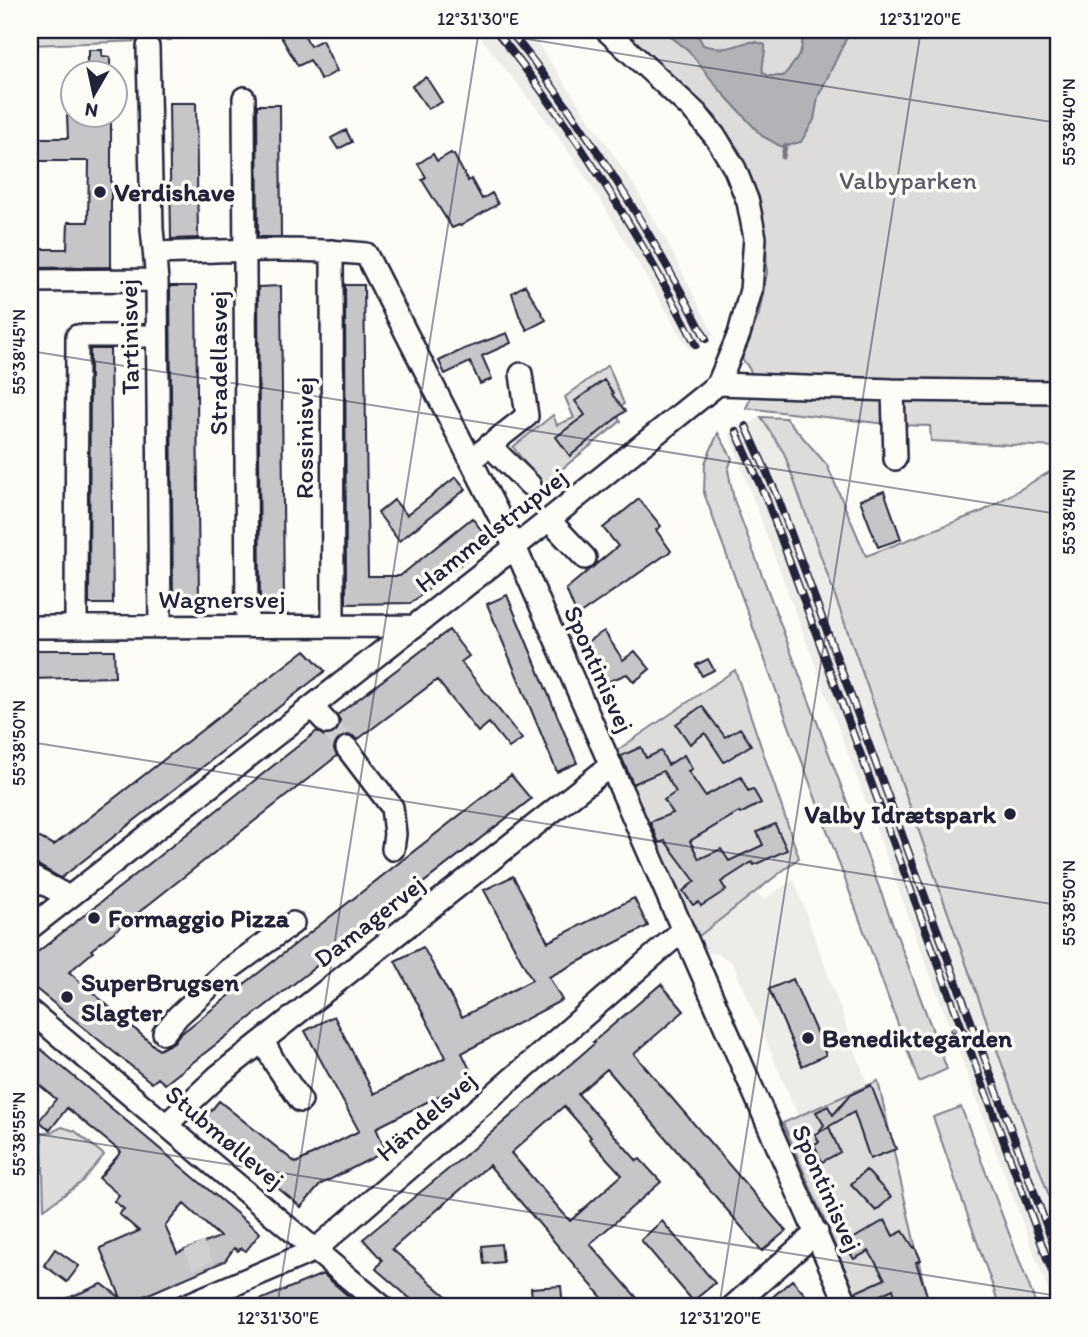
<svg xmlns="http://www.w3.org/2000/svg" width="1088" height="1337" viewBox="0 0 1088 1337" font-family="Itim,sans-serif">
<rect width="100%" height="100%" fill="#fdfcf7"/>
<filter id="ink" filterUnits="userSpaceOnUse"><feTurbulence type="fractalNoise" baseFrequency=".0143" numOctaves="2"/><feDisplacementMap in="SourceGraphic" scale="14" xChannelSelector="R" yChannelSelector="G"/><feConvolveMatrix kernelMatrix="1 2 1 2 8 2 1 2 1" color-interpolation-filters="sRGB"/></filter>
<g filter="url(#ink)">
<path fill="#ecece9" d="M475,30H527L534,38L630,179L665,238L714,335L689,349L598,196L556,133Z
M761,417L784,453L1058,1221V1307H1054L729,434Z
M794,880L868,1086L798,1116L732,962L717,953L703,954L690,933L748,886L764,899Z"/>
<path fill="#dddcdb" stroke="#807f8b" stroke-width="2" d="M30,30H174L171,40L30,45Z
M623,30H1058V447L931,441L930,426L896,425L746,408C756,389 757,375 742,359L759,314L767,273L766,238L755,188L740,152L715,116Z
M608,365L624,404L614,412L621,421L542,485L513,447L553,415L557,425L574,418L565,397Z
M761,417L786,418L827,465L866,556L983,511L1058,467V1221L784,453Z
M718,433L732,458L728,470L734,500L947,1069L919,1082L704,493L705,463Z
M735,670L799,858L694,940L616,751Z
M878,1081L929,1307H861L783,1123Z
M961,1107L1037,1307H1000L933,1117Z
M62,1127L75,1131L104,1155L82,1182L44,1209L42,1133L52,1132Z"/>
<path fill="#b2b2b7" stroke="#787885" stroke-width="2" d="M662,30H701L698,35L703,45C711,47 719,49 726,48C743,46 748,37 765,45C766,55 761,63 763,73L769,76H783C797,60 806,51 801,30H847V37L818,97L814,120L801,142L782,147L762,136L718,88L688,50Z"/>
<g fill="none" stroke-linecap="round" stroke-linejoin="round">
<path stroke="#787885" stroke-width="5" d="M783,157L785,146"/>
</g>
<path fill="#c6c6c8" stroke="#22223b" stroke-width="2" fill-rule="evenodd" d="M277,30H302L310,46L322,40L337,71L321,80L310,60L298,66Z
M89,50H102V56L110,57V74H87V57H89Z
M426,77L442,102L428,109L412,86Z
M169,103H196L198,238L171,239Z
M257,105H280L281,237H258Z
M67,116H111V267L30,268V249H67L68,222H88L89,161H30V138H68Z
M346,130L352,142L338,149L331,138Z
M451,153L452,155H454L468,181L471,179L482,199L492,193L498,204L460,226L459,225L452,228L422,180L426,177L418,164L433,154L437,161Z
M345,285H364L368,576H400L472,518L490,541L411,603L346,604Z
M525,285L546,320L527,330L519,315L512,293Z
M170,286H196L199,604L173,605Z
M281,286L284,605H260L258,287Z
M507,333L511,343L482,356L492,379L480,384L470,362L445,374L439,361L464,349Z
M90,349H110L113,604H89Z
M604,380L613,393L612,394L625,411L570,456L556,437L585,415L575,401Z
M456,477L466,489L399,541L378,513L394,500L407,515Z
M884,491L901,539L878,547L860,500Z
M639,499L661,526L656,530L671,551L577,616L566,589L618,546L603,528Z
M507,595L577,763L557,772L487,604Z
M449,630L469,656L461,662L522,739L509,748L489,723L478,732L437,680L357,740L353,736L346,735L339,738L335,742L334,749L337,756L91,950L93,952L69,972L159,1050L174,1042L178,1036L511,775L531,799L165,1084L158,1078L152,1083L30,984V958L317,731L324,736H331L335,733L340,726V721L337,715Z
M604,631L623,660L635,651L650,669L634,682L627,674L597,686L590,669L599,665L585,643Z
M30,650H114L115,677L30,679Z
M305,650L325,671L61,878L36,864L30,863V833L54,845Z
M708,659L714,670L702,676L696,665Z
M702,706L725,737L740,728L751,745L724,762L705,733L690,744L676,724Z
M641,747L646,758L661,751L668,765L684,755L692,769L688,771L705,796L741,777L748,791L753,789L761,803L740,814L739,812L690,841L699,859L721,849L729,861L763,845L757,832L775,824L787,850L754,865L752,862L721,882L726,890L701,906L698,902L693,905L683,891L695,881L665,841L659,843L650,822L673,813L664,800L676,792L663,771L633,784L621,756Z
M513,876L548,942L634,898L648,926L549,977L562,1000L462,1053L474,1078L376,1128L386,1151L321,1184L301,1207L200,1124L219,1101L296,1163L359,1131L305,1031L334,1016L374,1094L446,1057L395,961L423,947L462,1017L532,980L484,890Z
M793,979L826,1055L802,1066L769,989Z
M661,984L684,1011L634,1054L786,1231L762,1251L607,1069L578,1094L637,1161L640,1159L661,1182L590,1244L645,1307H610L489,1165L392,1249L459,1307H420L376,1269L382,1260L363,1239L462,1158L595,1043L593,1042ZM564,1106L591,1137L589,1139L622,1175L570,1221L511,1153Z
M30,1040L260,1233L246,1251L241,1248L238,1251L234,1248L225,1261L128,1303L134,1307H46L102,1284L121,1298L100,1248L139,1231L119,1214L124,1209L114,1201L119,1195L99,1178L121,1152L67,1108L50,1130L39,1121L56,1099L30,1077ZM184,1204L220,1237L177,1253L165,1226Z
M871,1085L896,1149L870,1159L854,1112L821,1131L820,1130L824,1125L816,1112L828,1106L833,1115L850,1095Z
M829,1127L840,1152L822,1162L814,1144L819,1142L815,1134Z
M866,1170L891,1197L876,1211L851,1184Z
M885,1220L893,1236L903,1231L914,1248L915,1247L921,1260L916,1262L930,1304L919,1307H906L903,1298L896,1300L893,1289L861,1304L856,1292L885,1279L869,1251L854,1259L844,1244Z
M662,1221L715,1283L693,1301L641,1240Z
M501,1244L503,1262L484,1264L482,1246Z
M55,1249L79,1266L67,1282L44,1265Z
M323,1274L361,1307H243Z
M792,1280L816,1307H775L769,1300Z
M561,1286L563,1307H533L531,1288Z"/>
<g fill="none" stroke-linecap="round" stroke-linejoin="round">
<path stroke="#d1d0d1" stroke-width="21" stroke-dasharray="21 10" stroke-linecap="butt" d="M327,723L347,748
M194,1246L205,1270"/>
<g stroke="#22223b" stroke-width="26">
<path id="minor" d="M606,30L696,113L717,139L735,169L748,202L755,238L751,290L739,334L718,384
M148,47L152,229L157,280L160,627
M244,98L247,626
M332,251L333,626
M156,253C226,251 296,247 366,254L515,547L848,1307
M30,281L157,280
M893,390L895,459
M489,445L530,485
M471,460L527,416L521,374
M549,520L585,558
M30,627L415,626
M76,627L77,336H157
M312,707L327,723
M347,748L392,807L395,834L393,849
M30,876L69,897
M30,928L515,547L718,384L893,390L1058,392
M30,1011L383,1307
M164,1033L178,1016L228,970L293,923
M263,1041L276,1065L301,1101
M166,1125L218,1076L611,765
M182,1307L315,1250L683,930
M732,1307L817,1232"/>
</g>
<use href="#minor" stroke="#fdfcf7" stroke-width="21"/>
<g stroke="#22223b" stroke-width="8">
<path id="rail" d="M495,30C573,127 639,233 696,345
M509,30C586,125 650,230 706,339
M746,426L776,493L1058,1257
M736,431L766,498L1058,1288"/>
</g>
<use href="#rail" stroke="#fdfcf7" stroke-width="5" stroke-dasharray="16" stroke-linecap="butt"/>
</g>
</g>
<path fill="none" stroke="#22223b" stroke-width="2" stroke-opacity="0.45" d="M470,30L1058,123M30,76L37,30M30,351L1058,514M30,742L1058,905M30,1133L1058,1296M277,1307L479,30M719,1307L921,30"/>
<g fill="#22223b" stroke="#fdfcf7" stroke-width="2.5">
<circle cx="100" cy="192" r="7"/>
<circle cx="1010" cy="814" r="7"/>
<circle cx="94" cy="918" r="7"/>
<circle cx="67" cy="997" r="7"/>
<circle cx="808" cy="1038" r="7"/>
</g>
<g text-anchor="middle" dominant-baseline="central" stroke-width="7" stroke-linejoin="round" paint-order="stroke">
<g font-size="26" fill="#5a5a6b" stroke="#fdfcf7">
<text x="908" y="180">Valbyparken</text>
</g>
<g font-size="26" font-weight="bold" fill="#22223b" stroke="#fdfcf7" text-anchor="start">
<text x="114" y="192">Verdishave</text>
<text x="996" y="814" text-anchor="end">Valby Idrætspark</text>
<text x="108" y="918">Formaggio Pizza</text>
<text x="81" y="982">SuperBrugsen<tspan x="81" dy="30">Slagter</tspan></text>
<text x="822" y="1038">Benediktegården</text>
</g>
<g font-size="26" fill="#22223b" stroke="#fdfcf7">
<text transform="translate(129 337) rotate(-91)">Tartinisvej</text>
<text transform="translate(218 363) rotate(-90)">Stradellasvej</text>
<text transform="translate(304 438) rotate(-90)">Rossinisvej</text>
<text transform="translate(491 530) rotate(-38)">Hammelstrupvej</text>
<text x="222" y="599">Wagnersvej</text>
<text transform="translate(599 669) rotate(66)">Spontinisvej</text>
<text transform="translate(369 921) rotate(-38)">Damagervej</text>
<text transform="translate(426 1116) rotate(-41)">Händelsvej</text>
<text transform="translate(225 1137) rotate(40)">Stubmøllevej</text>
<text transform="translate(827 1188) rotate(66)">Spontinisvej</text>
</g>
</g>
<rect width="1088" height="1337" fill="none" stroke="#fdfcf7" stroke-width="77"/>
<g transform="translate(94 94) rotate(189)"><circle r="33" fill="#fdfcf7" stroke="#a5a5ac" stroke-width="2"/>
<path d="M0-5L12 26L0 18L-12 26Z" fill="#22223b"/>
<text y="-10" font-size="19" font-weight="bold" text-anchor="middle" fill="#22223b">N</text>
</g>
<rect x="38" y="38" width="1012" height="1260" fill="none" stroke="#22223b" stroke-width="2.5"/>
<g font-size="18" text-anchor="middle" fill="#22223b">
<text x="478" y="25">12°31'30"E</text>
<text x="920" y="25">12°31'20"E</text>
<text transform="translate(1069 122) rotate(-90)" y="6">55°38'40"N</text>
<text transform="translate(19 352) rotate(-90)" y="6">55°38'45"N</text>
<text transform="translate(1069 512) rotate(-90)" y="6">55°38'45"N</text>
<text transform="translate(19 743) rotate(-90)" y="6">55°38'50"N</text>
<text transform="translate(1069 903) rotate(-90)" y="6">55°38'50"N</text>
<text transform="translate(19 1134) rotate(-90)" y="6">55°38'55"N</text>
<text x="278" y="1324">12°31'30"E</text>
<text x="720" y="1324">12°31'20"E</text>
</g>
</svg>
